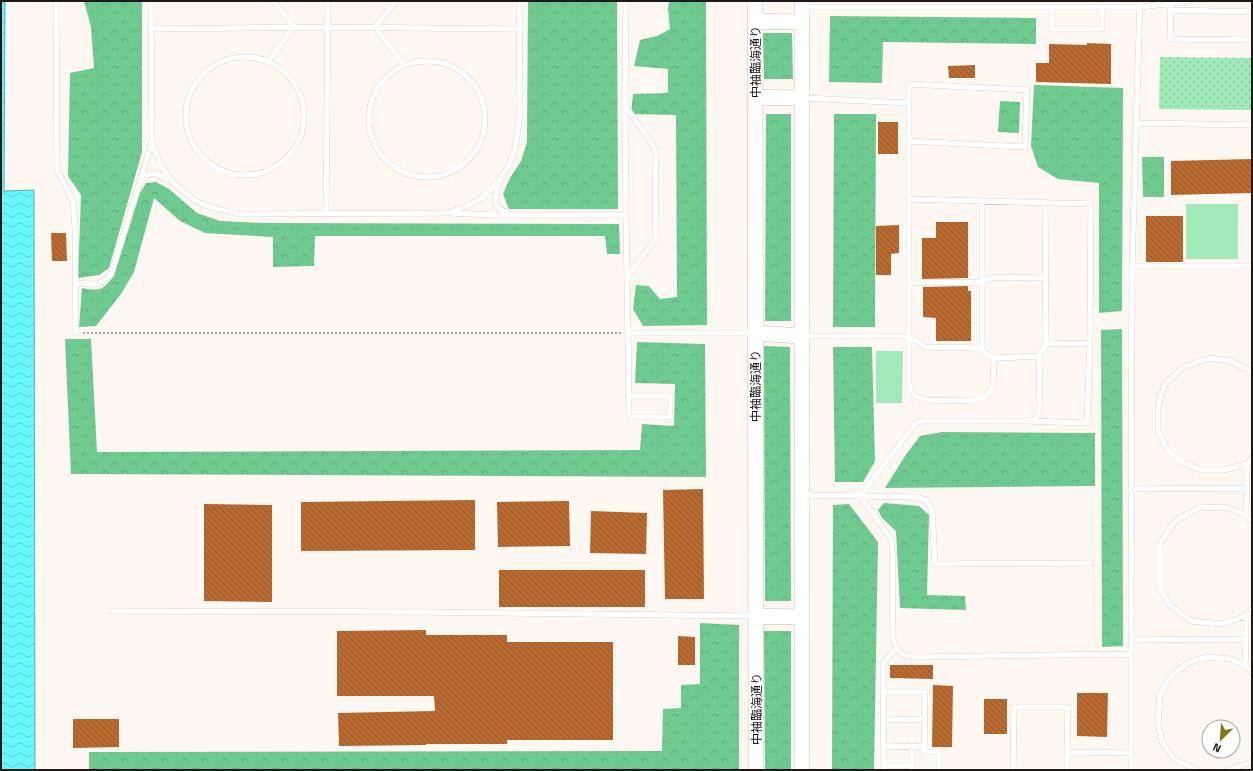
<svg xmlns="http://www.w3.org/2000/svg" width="1253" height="771" viewBox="0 0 1253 771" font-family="'Titillium Web','Noto Sans JP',sans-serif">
<defs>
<pattern id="grass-dots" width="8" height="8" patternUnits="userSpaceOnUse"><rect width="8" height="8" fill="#a0eab8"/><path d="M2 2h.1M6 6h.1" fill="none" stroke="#89c89d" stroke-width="1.8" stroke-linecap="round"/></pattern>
<pattern id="forest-crowns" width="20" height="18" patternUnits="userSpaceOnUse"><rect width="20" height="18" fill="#6fca8f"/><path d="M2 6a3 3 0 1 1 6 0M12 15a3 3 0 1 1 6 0" fill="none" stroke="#60ad7b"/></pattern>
<pattern id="water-waves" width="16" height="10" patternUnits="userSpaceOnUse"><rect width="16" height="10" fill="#68f7fb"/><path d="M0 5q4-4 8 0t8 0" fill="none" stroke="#5ad3d6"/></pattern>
<pattern id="building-back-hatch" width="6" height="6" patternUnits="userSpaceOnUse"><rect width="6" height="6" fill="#b86a30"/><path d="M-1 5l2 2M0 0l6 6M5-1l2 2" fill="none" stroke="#955628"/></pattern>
</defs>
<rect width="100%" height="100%" fill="#fff7f1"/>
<path fill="url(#grass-dots)" d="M1160,57L1252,58V110L1159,109Z"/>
<path fill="url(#forest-crowns)" d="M84,1H142V152L109,268L99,275L78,278L81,195L68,176L70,73L94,68L91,27Z
M528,1H617L618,209H509L503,194L510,178L521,161L527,142Z
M669,1H706L707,325L643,326L633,309L636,285L649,286L660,299L677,297L676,115L631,114L633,94L668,93V69L634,66L640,40L657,36L670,29L668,9Z
M830,16L1036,18V44L883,42L882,83L829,82Z
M763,33H792L793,79H764Z
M1034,85L1123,88L1122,311L1099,313V183L1058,179L1038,167L1031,146Z
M1000,101L1020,102L1019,133L998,132Z
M766,114H791V321H765Z
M834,114H876L875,327H833Z
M1142,157H1164V197H1143Z
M156,182L169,189L197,213L220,221L262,223L619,224L620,254H607L605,236H315L314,266L273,267V237L205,233L180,221L154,198L134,272L121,294L96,326L79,327L82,288C100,291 102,291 114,276L140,193L146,183Z
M1122,329L1123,646L1102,647L1101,330Z
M65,339H91L97,452L640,450L642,424L674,426L675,384L635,383L637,342L705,344L706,477L71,474Z
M764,346L790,347L791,601H765Z
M833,347H872L875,461L863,482H835Z
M942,432L1095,433V486L885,488L905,456L920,436Z
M884,503L919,506L929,515L927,595L965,596L966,610L900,608L896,531L882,518L878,510Z
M849,504L878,542L874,770H832L833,505Z
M700,623L739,625V770H89V752L662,751L663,709L681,708V685L700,684Z
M764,631H791V770H765Z"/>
<path fill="#a0eab8" d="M1186,204H1238V259H1186Z
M876,351H903L902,403H876Z"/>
<path fill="url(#water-waves)" stroke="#52b4b6" d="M1,1H5L4,191L34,190L35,770H1Z"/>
<path fill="url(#building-back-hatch)" d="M1087,43L1111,44V84L1036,82V63H1049V44L1087,45Z
M975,65V78H949L948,66Z
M878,122H898V154H878Z
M1252,159V193L1171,195V161Z
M1146,216H1183V262H1146Z
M936,222H968V278L922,279V238H936Z
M899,225V253L891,254V275H876V226Z
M51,233H66L67,261H52Z
M968,286V291H971V341H936V318L923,317V287Z
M703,489L704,599H665L663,490Z
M475,500V550L301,551V502Z
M569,501L570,546L498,547L497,502Z
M204,504L272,505V602L204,601Z
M591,511L647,513L646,554L590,553Z
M499,570H645V607H499Z
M426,630V635H507V642H613V740H507V744H426V745L339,746L338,713L435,711L434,696H337V631Z
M678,636L695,637V665H678Z
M890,665H933V679L890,678Z
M933,685L953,686L952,747H932Z
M1077,693H1108L1107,737L1077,736Z
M984,699H1007V734H984Z
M73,719H119V747L73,748Z"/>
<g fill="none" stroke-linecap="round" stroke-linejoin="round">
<g stroke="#cabdb4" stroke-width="6">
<path id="lane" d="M56,1L57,170L73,201L75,226L76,333
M151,1L152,142C159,165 167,180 188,195C192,198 196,201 200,203C213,209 226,211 240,214L447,213L465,207L482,198L500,179L508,167L515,149L520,113L519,1
M396,1L375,27L404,65
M1171,3L1170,39L1252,40
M803,7H1140L1190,1
M1052,7V29H1102V7
M1171,10L1252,12
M151,29L328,27L519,29
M186 116a59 59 0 1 1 118 0a59 59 0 1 1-118 0Z
M369 119a58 58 0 1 1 116 0a58 58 0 1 1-116 0Z
M268,62L294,27L274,1
M803,98L909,103
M625,105L656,150L655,240L627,276
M1136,123L1252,125
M909,141L1025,147L1027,90L909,84V386L915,396L927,400L972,401L985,397L993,387L994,358
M141,181L145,176L153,173L168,179
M500,181C495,195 491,208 508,213
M909,199L1091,204L1090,343
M982,201V352
M1045,202L1046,344
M326,213L328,1
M451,213L493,215H626L625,105L626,1
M626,215L628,333H754
M1132,266H1252
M76,283C93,284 101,288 112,272L152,142
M909,283L982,282L994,277L1046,278
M628,333L629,417H670V396H629
M803,336H909L925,347L976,348L994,358L1039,356
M1252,372L1231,361L1209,358L1182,368L1165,384L1158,405V431L1168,451L1182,462L1201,470H1224L1247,464L1252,458
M1029,421L1036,419L1040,409L1039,356L1046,344L1090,343L1087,423L1029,421H922L916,423L860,496L892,540L893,639C897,653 903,657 918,657L1131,654L1132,266L1140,1
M1131,489L1246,488
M802,495L915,497L926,500L932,510L935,564L1090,563
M1246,515L1247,464
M1252,521L1246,515L1225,507L1199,508L1175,521L1160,544V588L1170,605L1191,621L1222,624L1246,616L1252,609
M112,611L422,612L755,616
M1246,639V616
M1131,640L1246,639L1245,665
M1131,654V770
M883,692H925L924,752H939V770
M884,720L925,719
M884,747L924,746
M884,766H912
M884,770L883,663L896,648
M912,770V746
M1013,770L1014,707H1068L1067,752
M1067,770V752L1131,753
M1197,770L1174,759L1162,742L1158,723L1160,694L1172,675L1190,662L1207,657L1230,659L1245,665L1252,672
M1228,770L1252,762"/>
</g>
<g stroke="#cabdb4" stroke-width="16">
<path id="secondary" d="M755,1L756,770
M755,21L802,22
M755,97L802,98
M755,333L802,336
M756,616L802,617
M802,770V1"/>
</g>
<path stroke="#a9a29d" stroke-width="2" stroke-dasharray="2 2" stroke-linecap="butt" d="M83,333H621"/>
<use href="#lane" stroke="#fff" stroke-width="5.5"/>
<use href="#secondary" stroke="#fff" stroke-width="15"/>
</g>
<g text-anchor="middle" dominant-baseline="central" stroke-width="4" stroke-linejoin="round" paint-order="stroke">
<g font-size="12" fill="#1e1916" stroke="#fff">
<text transform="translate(755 62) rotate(-90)">中袖臨海通り</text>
<text transform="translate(755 386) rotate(-90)">中袖臨海通り</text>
<text transform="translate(756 709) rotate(-90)">中袖臨海通り</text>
</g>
</g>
<rect width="1253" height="771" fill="none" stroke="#1e1916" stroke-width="4"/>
<g transform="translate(1221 739) rotate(205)"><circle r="19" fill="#ffffff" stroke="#a5a3a2"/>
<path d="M0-3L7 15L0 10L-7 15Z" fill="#837416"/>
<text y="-6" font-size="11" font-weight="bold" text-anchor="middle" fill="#1e1916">N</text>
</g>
</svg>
